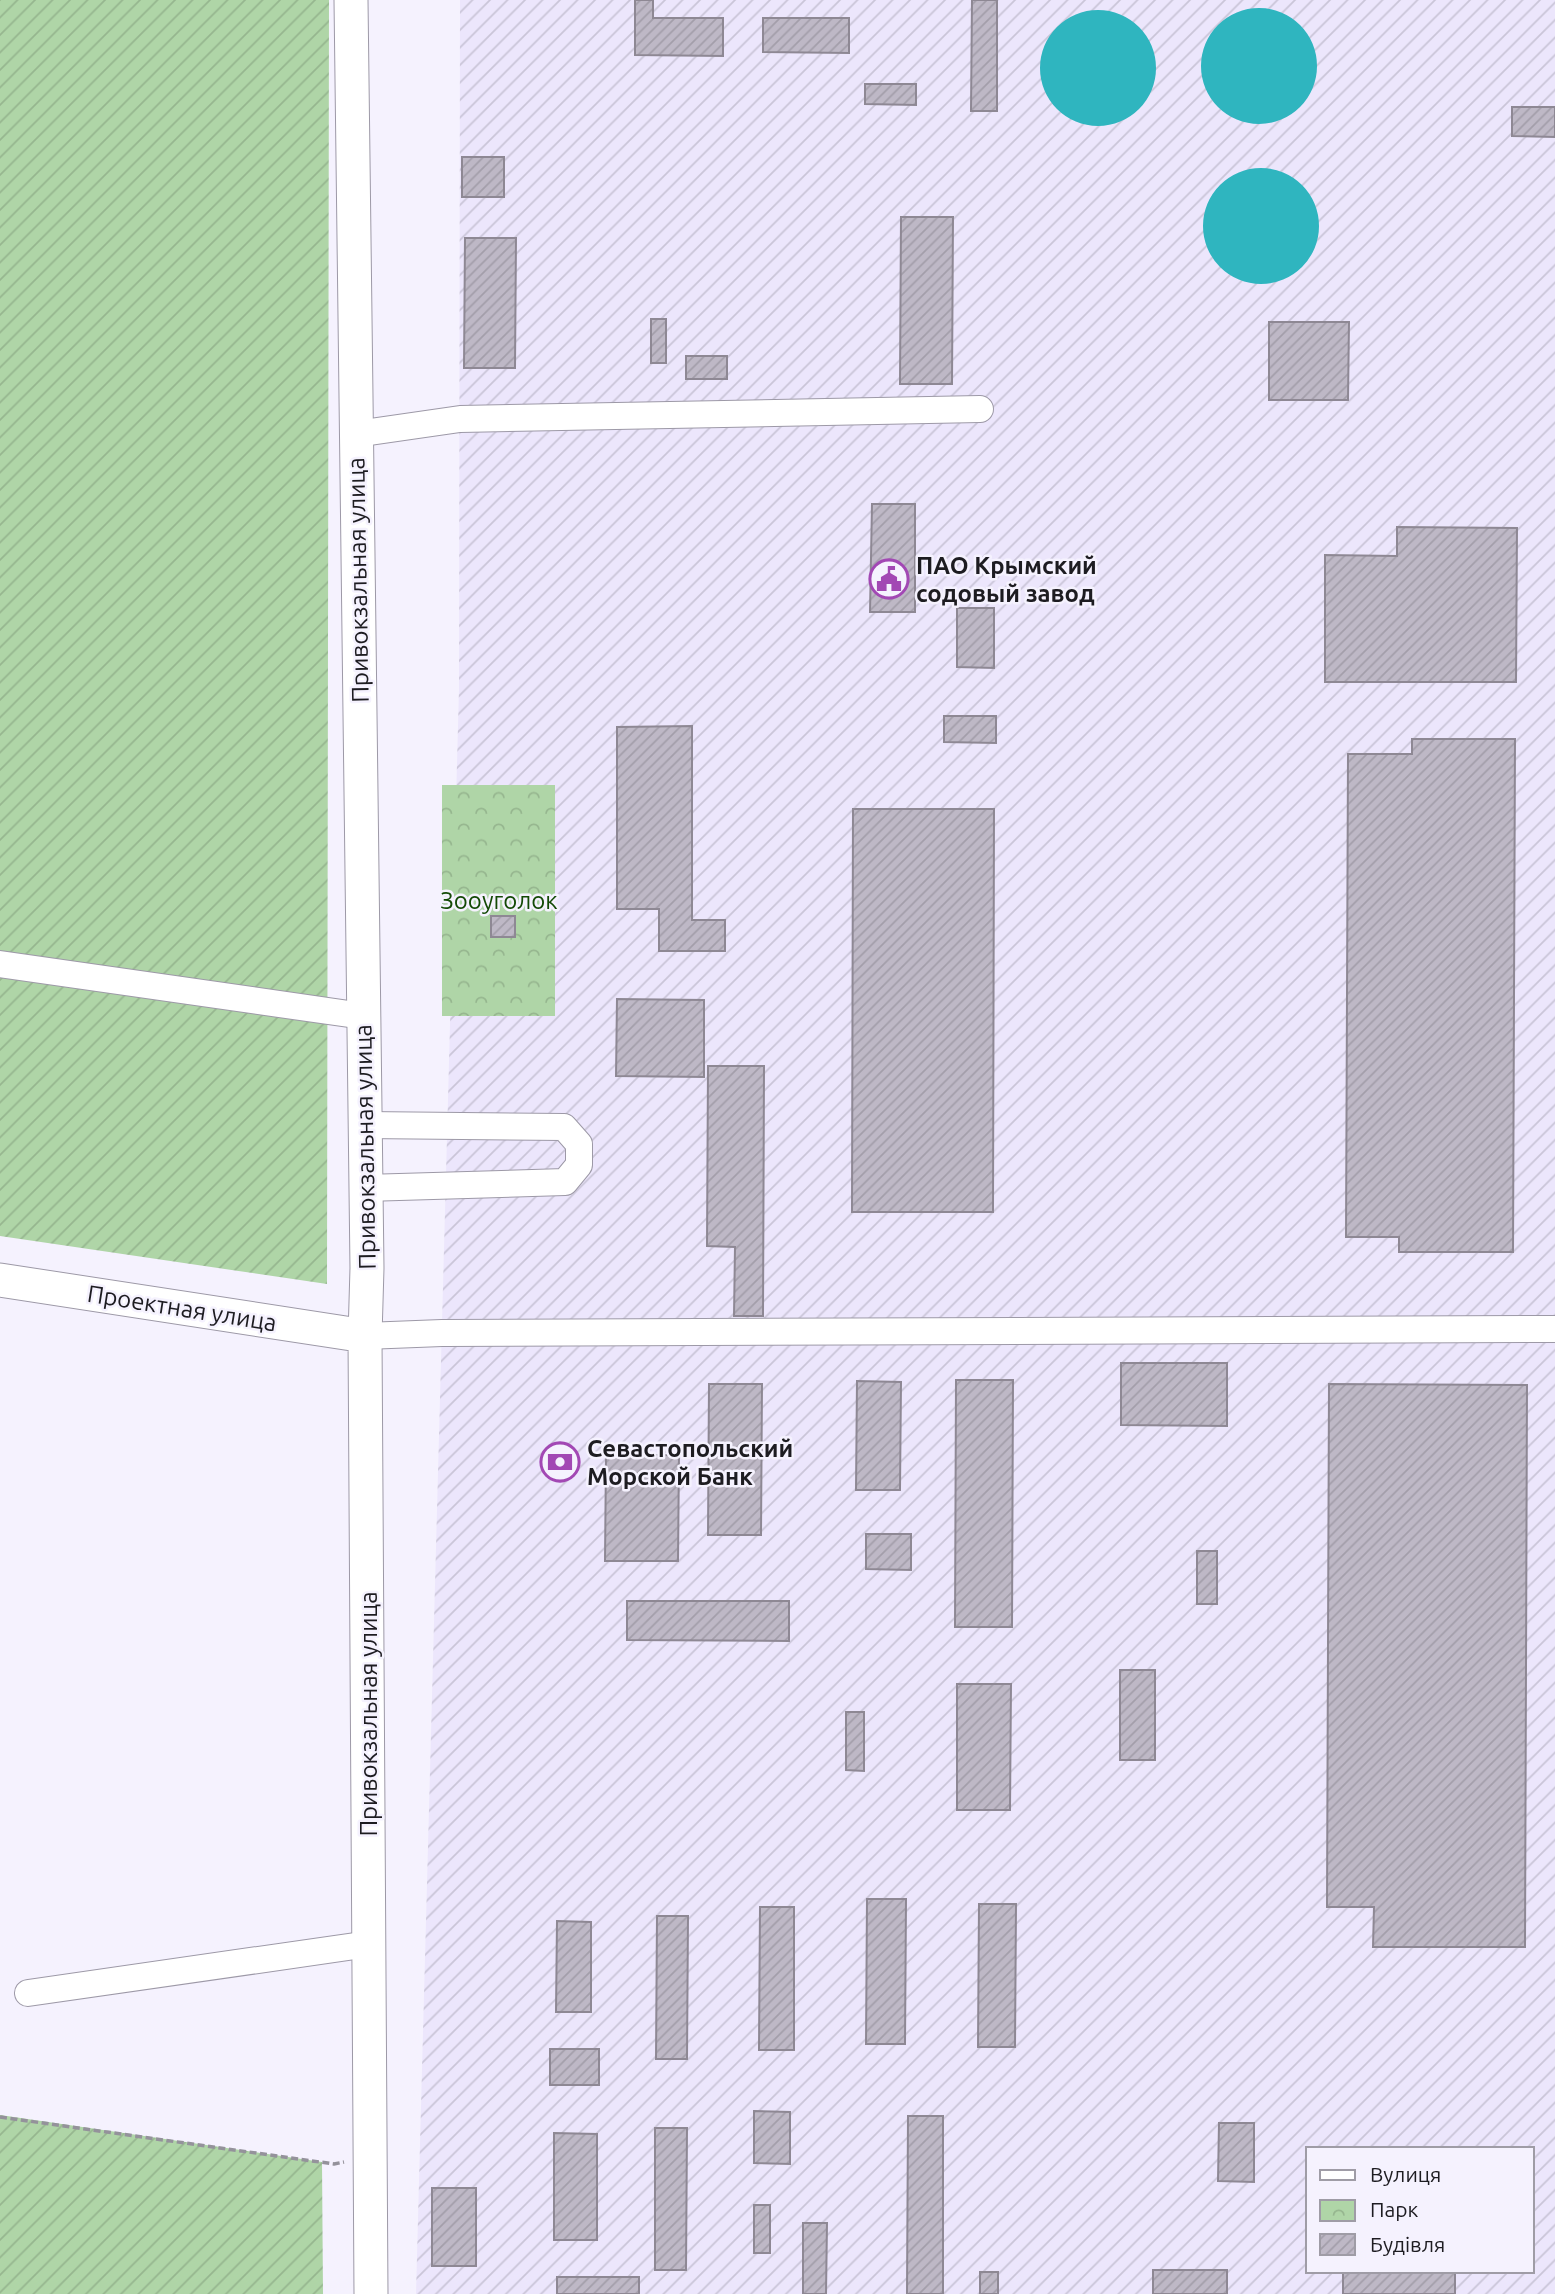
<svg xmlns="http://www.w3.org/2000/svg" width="1555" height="2294" viewBox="0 0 1555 2294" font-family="Ubuntu,sans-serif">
<defs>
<pattern id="industrial-furrows" width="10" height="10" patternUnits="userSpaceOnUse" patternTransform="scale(1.75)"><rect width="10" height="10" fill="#ece6fc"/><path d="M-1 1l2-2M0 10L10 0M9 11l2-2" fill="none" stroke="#cac5d8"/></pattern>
<pattern id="park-crowns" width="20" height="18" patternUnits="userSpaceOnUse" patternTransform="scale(1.75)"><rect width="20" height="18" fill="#afd5a7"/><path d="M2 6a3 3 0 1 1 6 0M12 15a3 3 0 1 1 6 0" fill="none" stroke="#96b68f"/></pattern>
<pattern id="garden-furrows" width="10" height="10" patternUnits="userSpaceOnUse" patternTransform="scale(1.75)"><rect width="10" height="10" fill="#afd5a7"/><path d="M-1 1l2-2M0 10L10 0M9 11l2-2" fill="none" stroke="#96b68f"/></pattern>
<pattern id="building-hatch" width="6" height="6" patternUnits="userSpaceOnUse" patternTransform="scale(1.75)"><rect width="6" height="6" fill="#beb8c6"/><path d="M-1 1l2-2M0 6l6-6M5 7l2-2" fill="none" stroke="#a39eaa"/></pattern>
</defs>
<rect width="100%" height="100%" fill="#f5f2fe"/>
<path fill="url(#industrial-furrows)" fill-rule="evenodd" d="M460,0H1555V2294H416L459,689ZM1308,2149H1532V2271H1308Z"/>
<path fill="url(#park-crowns)" d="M442,785H555V1016H442Z"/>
<path fill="url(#garden-furrows)" d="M0,0H329L327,1284L0,1236Z
M0,2115L322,2162L323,2294H0Z"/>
<path fill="#2fb5bf" d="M1201 66a58 58 0 1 1 116 0a58 58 0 1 1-116 0Z
M1040 68a58 58 0 1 1 116 0a58 58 0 1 1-116 0Z
M1203 226a58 58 0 1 1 116 0a58 58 0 1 1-116 0Z"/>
<path fill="url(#building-hatch)" stroke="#8e8894" stroke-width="2" d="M635,0H653V18H723V56L635,55Z
M972,0H997V111H971Z
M763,18H849V53L763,52Z
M865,84H916V105L865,104Z
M1512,107H1555V137L1512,136Z
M462,157H504V197H462Z
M901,217H953L952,384H900Z
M465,238H516L515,368H464Z
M651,319H666V363H651Z
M1269,322H1349L1348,400H1269Z
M686,356H727V379H686Z
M872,504H915V612H870Z
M1397,527L1517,528L1516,682H1325V555L1397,556Z
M957,608H994V668L957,667Z
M944,716H996V743L944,742Z
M692,726V920H725V951H659V909H617V727Z
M1412,739H1515L1513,1252H1399V1237H1346L1348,754H1412Z
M853,809H994L993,1212H852Z
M491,916H515V937H491Z
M617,999L704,1000V1077L616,1076Z
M708,1066H764L763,1316H734L735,1247L707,1246Z
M1121,1363H1227V1426L1121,1425Z
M956,1380H1013L1012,1627H955Z
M857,1381L901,1382L900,1490H856Z
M709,1384H762L761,1535H708Z
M1329,1384L1527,1385L1525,1947H1373L1374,1907H1327Z
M606,1455H679L678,1561H605Z
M866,1534H911V1570L866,1569Z
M1197,1551H1217V1604H1197Z
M627,1601H789V1641L627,1640Z
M1120,1670H1155V1760H1120Z
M957,1684H1011L1010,1810H957Z
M846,1712H864V1771L846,1770Z
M867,1899H906L905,2044H866Z
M979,1904H1016L1015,2047H978Z
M760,1907H794V2050H759Z
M657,1916H688L687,2059H656Z
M557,1921L591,1922V2012H556Z
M550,2049H599V2085H550Z
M754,2111L790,2112V2164L754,2163Z
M908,2116H943V2294H907Z
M1219,2123H1254V2182L1218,2181Z
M655,2128H687L686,2270H655Z
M554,2133L597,2134V2240H554Z
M432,2188H476V2266H432Z
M754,2205H770V2253H754Z
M803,2223H827L826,2294H803Z
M1153,2270H1227V2294H1153Z
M1343,2271H1455V2294H1343Z
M980,2272H998V2294H980Z
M557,2277H639V2294H557Z"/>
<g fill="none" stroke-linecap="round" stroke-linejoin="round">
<g stroke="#9d99a7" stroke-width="28">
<path id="minor" d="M356,434L460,419L980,409
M0,964L363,1016
M365,1125L564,1127L579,1144V1165L565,1182L365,1188
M365,1336L442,1333L1555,1329
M28,1993L369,1944"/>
</g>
<g stroke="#9d99a7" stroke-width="35">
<path id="major" d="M351,0L367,1268L365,1336L371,2294
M0,1280L365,1336"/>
</g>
<path stroke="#94929b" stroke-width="3.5" stroke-dasharray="7 3.5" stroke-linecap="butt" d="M0,2117L334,2164L344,2162"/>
<use href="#minor" stroke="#fff" stroke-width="26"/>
<use href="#major" stroke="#fff" stroke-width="33"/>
</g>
<defs>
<g id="civic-ring" transform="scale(2.0125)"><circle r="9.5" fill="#f5f2fe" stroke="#a248b4" stroke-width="1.5"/><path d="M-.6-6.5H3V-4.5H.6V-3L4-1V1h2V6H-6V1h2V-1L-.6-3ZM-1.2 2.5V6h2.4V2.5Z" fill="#a248b4"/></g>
<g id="bank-ring" transform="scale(2.0125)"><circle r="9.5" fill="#f5f2fe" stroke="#a248b4" stroke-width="1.5"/><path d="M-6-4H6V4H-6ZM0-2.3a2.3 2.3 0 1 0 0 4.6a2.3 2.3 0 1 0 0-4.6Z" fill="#a248b4"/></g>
</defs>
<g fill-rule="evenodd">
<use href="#civic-ring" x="889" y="579"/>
<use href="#bank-ring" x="560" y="1462"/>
</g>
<g text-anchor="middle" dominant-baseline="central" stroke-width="5" stroke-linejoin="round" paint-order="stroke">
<g font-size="24" font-weight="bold" fill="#1d1c21" stroke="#f5f2fe" text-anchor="start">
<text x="916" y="565">ПАО Крымский<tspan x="916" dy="28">содовый завод</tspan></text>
<text x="587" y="1448">Севастопольский<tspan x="587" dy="28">Морской Банк</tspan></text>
</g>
<g font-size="24" fill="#1d1c21" stroke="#f5f2fe">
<text transform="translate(358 580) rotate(-91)">Привокзальная улица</text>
<text transform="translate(365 1147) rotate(-91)">Привокзальная улица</text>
<text transform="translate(182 1308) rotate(9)">Проектная улица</text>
<text transform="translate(368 1714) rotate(-90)">Привокзальная улица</text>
</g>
<g font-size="24" fill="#134a05" stroke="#f5f2fe">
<text x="499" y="900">Зооуголок</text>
</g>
</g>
<rect x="1306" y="2147" width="228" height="126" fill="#f5f2fe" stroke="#9f9ca6" stroke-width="2"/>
<rect x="1320" y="2170" width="35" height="10" fill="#ffffff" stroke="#9f9ca6" stroke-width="2"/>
<text x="1370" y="2182" font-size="21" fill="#1d1c21">Вулиця</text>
<rect x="1320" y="2200" width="35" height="21" fill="url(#park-crowns)" stroke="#9f9ca6" stroke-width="2"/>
<text x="1370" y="2217" font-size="21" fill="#1d1c21">Парк</text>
<rect x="1320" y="2234" width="35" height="21" fill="url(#building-hatch)" stroke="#9f9ca6" stroke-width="2"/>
<text x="1370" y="2252" font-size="21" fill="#1d1c21">Будівля</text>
</svg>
